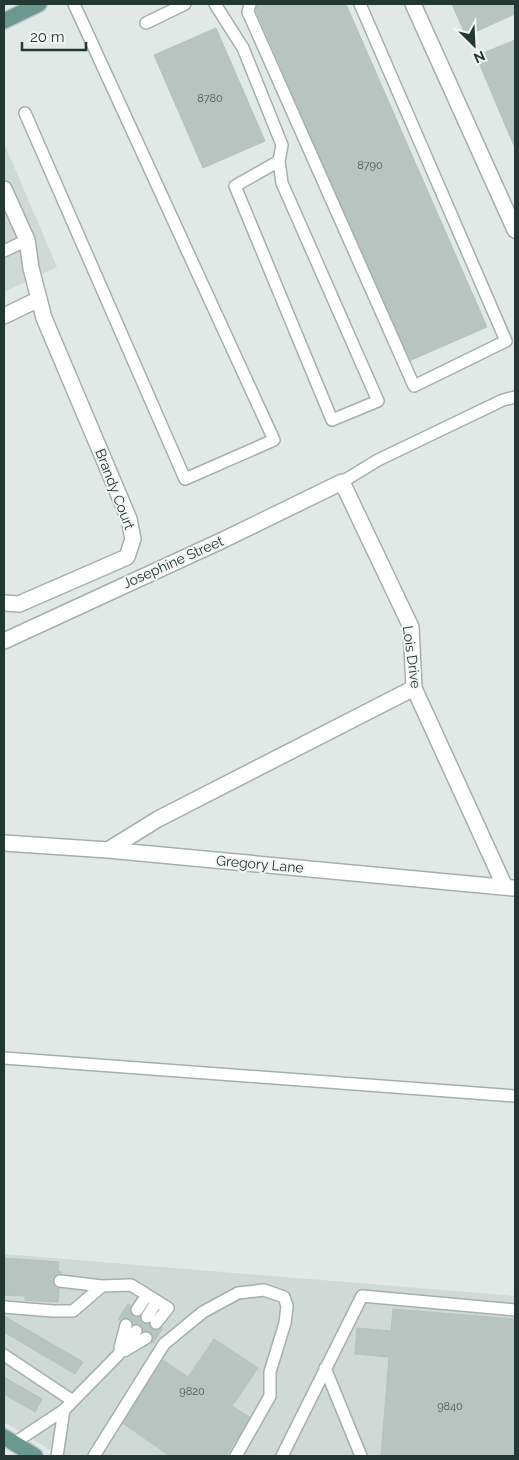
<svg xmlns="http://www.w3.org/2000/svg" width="519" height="1460" viewBox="0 0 519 1460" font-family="Raleway,sans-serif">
<rect width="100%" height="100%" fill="#e1e9e6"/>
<path fill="#cfd9d5" d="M4,143L57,267L4,292Z
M4,1254L515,1296V1456H60L4,1422Z"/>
<path fill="#b7c4bf" stroke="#b4c2bd" d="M253,4H346L487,327L409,361Z
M452,4H513L515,14L466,36Z
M216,28L265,141L203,168L154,55Z
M515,40V148L476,56Z
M4,1258L59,1262L58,1271H61L58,1302L25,1300V1296L4,1295Z
M128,1304L163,1328L153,1343L118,1319Z
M393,1309L515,1319V1456H381L389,1357L355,1354L357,1328L391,1331Z
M4,1316L83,1362L75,1374L4,1332Z
M214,1339L258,1368L232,1406L251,1418L226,1456H170L121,1422L163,1360L188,1377Z
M4,1377L42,1399L35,1412L4,1394Z"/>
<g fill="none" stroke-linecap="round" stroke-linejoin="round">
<g stroke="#a4b0ad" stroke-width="14">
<path id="service" d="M215,4L243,48L282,145L279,161L282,183L378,401L332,420L235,186L279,161
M250,4L248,12L414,386L506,341L360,4
M146,23L185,4
M25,113L185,479L274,440L74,4
M4,251L27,240
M342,482L378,460L503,400L515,397
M4,1058L515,1096
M60,1281L102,1286
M4,1307L53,1311H73L102,1286L131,1285L168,1308L156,1323
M137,1310L147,1295
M147,1317L157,1301
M120,1348L126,1325
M124,1351L146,1338
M4,1355L73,1401
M325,1368L361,1456
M14,1443L64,1410L118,1355L136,1331
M57,1456L64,1410
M94,1456L164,1344L203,1312L238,1293L264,1290L284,1297L287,1306L285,1323L270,1372V1396L236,1456
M282,1456L362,1296L515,1310"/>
</g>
<g stroke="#a4b0ad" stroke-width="18">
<path id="minor" d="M413,4L515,230
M4,189L27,240L31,268L44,318L129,519L133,539L127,557L19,604L4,603
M4,316L39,299
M4,641L223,540L342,482L411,627L414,688L505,887
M4,843L108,850L513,888
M108,850L158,819L414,688"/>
</g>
<g stroke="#bdc3c2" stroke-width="18">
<path id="primary" d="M4,21L39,4
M4,1437L35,1456"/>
</g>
<use href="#service" stroke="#fff" stroke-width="11"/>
<use href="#minor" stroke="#fff" stroke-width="15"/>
<use href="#primary" stroke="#6b998f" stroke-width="15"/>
</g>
<g text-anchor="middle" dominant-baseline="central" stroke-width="4" stroke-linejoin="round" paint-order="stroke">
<g font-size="11" fill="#485b56">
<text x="210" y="98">8780</text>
<text x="370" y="165">8790</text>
<text x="192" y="1391">9820</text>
<text x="450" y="1406">9840</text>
</g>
<g font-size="14" fill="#233833" stroke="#f1f6f4">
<text transform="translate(115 489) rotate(69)">Brandy Court</text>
<text transform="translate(173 562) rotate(-24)">Josephine Street</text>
<text transform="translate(412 657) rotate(82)">Lois Drive</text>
<text transform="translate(260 864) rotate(5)">Gregory Lane</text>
</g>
</g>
<rect width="519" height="1460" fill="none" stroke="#233833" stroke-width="10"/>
<g transform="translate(474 45) rotate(156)" stroke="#f1f6f4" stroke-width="4" paint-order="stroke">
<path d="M0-4L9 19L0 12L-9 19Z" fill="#233833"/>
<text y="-8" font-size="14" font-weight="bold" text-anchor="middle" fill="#233833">N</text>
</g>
<path d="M22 42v8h64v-8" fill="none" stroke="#233833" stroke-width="2.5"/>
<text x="30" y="42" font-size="15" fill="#233833" stroke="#f1f6f4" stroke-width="4" paint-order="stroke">20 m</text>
</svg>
